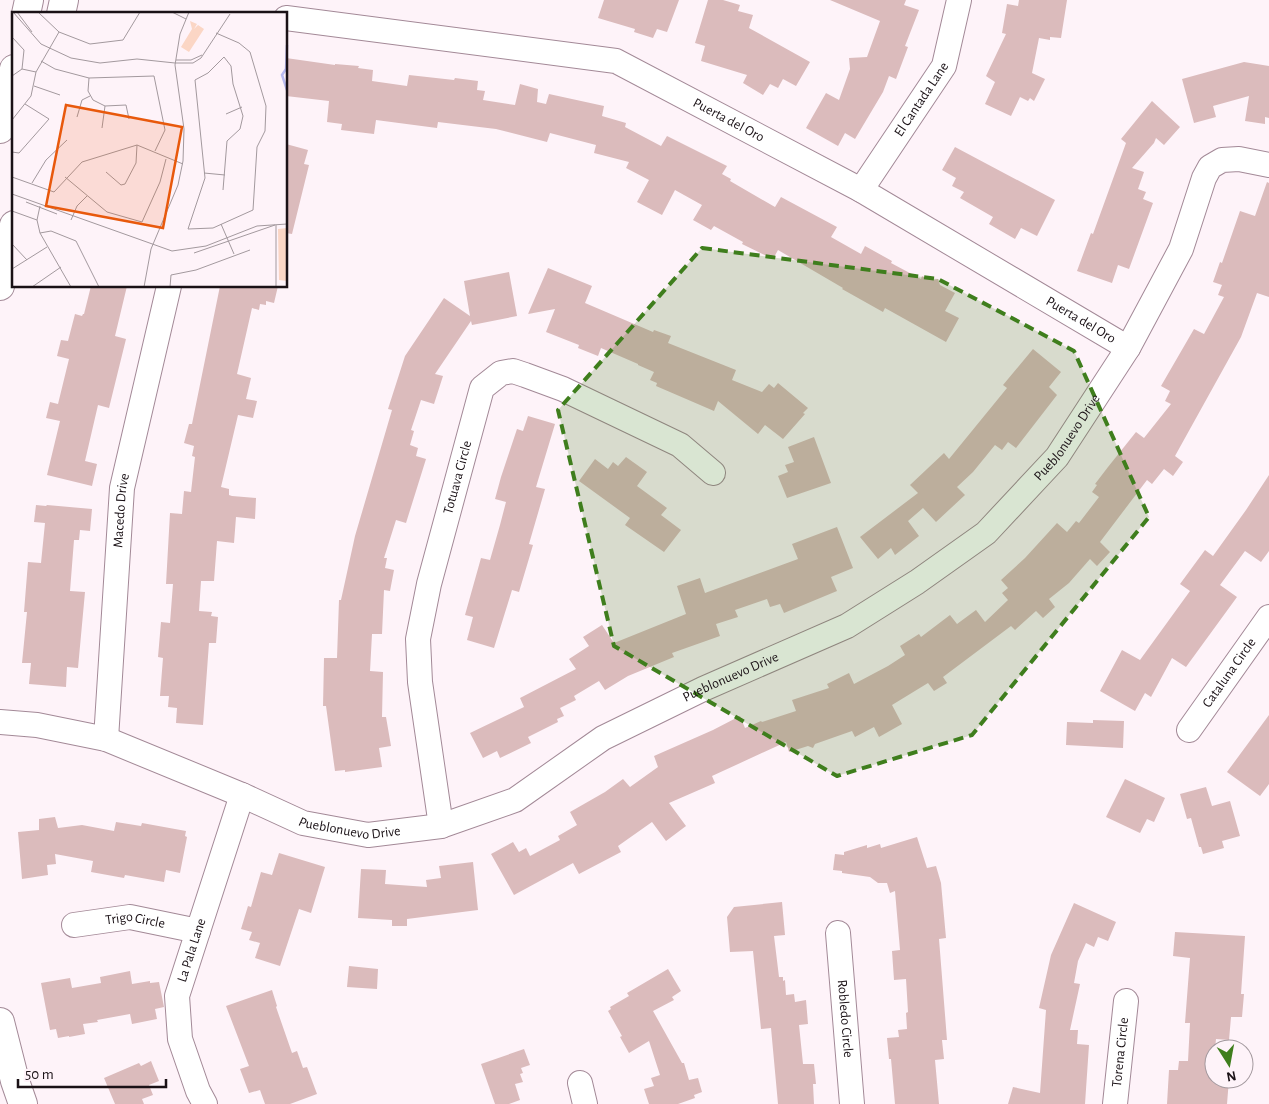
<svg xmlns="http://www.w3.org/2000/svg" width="1269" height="1104" viewBox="0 0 1269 1104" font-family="'Alegreya Sans',sans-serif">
<rect width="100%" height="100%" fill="#fef3f9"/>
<path fill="#dbbbbc" d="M604,0H679L667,32L657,29L653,38L634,32L635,29L598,18Z
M708,0H723L740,5L738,11L753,15L749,28L810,62L796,86L783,79L778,88L770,84L763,95L743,83L747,75L701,61L705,46L695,43Z
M830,0H906L904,5L919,10L905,46L908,47L896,79L889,76L883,92L855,139L845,133L838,146L806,128L826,93L839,100L850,69L849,58L867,57L880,21Z
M1019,0H1067L1061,38L1050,37V40L1039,38L1032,73L1045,79L1034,101L1030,98L1028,101L1020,97L1011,116L985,104L995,82L986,76L1006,34L1002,33L1007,4L1018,6Z
M286,58L335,65V64L359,66L358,68L373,70L372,81L407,86L409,75L454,80L455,78L478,81L477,90L485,91L483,100L515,105L520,84L538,89L537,102L546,104L549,94L604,106L602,116L626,123L625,127L661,146L667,136L727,166L722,174L731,179L730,181L775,207L781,197L837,227L831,237L861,254L865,246L892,261L891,263L921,279L922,276L932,280L938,279L940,285L955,293L945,311L959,318L946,342L885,308L883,312L842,289L843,288L778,250L773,259L742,244L743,242L714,226L711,230L693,220L702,205L675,190L662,215L637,202L649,180L626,168L629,162L594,153L596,145L550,133L547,142L496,129L438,122L437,128L376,120L374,134L341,130L342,124L327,122L329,101L286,96Z
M1244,62L1269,66V118L1265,117V124L1245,121L1249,96L1213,106L1216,117L1194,123L1182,79Z
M1152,101L1180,127L1164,145L1156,138L1154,143L1132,168L1144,172L1138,189L1146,192L1143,199L1153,203L1129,269L1118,265L1112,283L1077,271L1091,233L1093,234L1126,143L1121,139Z
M286,144L308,150L304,164L309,165L292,234L286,233Z
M955,147L1055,200L1037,236L1021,228L1015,239L989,224L993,217L960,198L964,192L952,186L956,178L942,170Z
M1267,182L1269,183V297L1257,293L1241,337L1175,456L1183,462L1173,476L1164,469L1152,484L1147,480L1100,542L1110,552L1097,566L1090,559L1069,583L1049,599L1055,607L1043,618L1036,611L1015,630L1011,626L943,677L947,683L934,691L928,683L892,705L902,724L879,737L874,727L855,737L852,731L815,744L813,748L808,746L789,752L786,742L712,776L715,783L669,803L686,826L666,841L652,822L618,846L621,852L579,874L573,863L514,895L491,854L513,842L519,852L526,848L530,856L560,840L558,836L577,825L570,812L605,792L623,779L630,787L658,767L654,756L713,730L740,716L745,728L761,721L762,722L796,711L792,700L829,688L827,684L849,673L854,684L888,666L905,655L900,646L919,634L921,637L950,615L957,624L976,610L985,622L1008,600L1002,593L1008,588L1001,580L1025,558L1057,523L1067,532L1076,521L1079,523L1099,497L1092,492L1097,485L1095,484L1108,467L1136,432L1144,438L1171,404L1165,401L1170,391L1161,386L1194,329L1204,334L1224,297L1218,295L1222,285L1213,282L1220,262L1222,263L1240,211L1255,216Z
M548,268L592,286L585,303L653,332L654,330L671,336L668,343L736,370L732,380L762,392L769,384L774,388L778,383L808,408L803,413L805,414L783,439L765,425L758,434L718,401L714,411L656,386L657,383L650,380L654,372L638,365V364L601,348L598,356L578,348L579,345L546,332L555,309L528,314Z
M509,272L517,316L472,325L471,321L435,374L443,376L434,404L421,400L411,430L414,431L410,445L418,448L416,456L426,459L406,523L396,520L384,558H387L385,568L394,570L390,591L384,590L382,634H372L370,671L383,672L382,717H386L391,746L379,748L382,767L345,772V770L335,771L326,706H323L324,658H337L339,600H341L355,536L392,410L388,409L405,356L444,298L470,316L464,281Z
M91,286H127L115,336L126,339L109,408L98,405L85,461L97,464L92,486L47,475L60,421L46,418L50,402L58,404L69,359L57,356L61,340L68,341L75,314L82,316L83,314H84Z
M220,286H278L274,303L266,301V305L260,304L259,310L252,308L237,374L251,378L246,399L257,401L253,418L238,415L221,487L229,489V495L232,496L256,498L255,519L236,517L234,543L217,541L214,581H201L199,611L212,612L211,616L218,617L216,643H209L203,725L176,723L177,708L168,707L169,696H160L163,658L158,657L161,622L170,623L173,584H166L170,513L182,514L184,491L191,492L195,457L192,456L194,446L184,443L189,424H192Z
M1033,349L1061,372L1049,387L1057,395L1016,448L1008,442L1002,450L995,445L973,472L957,487L965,495L936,522L923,508L908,521L919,536L895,555L891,548L878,559L860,537L918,493L910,485L944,453L949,459L1007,388L1003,385Z
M528,416L555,424L536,487L545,489L529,544L533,545L519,592L512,590L494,648L467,640L473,617L465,615L481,558L490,560L500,525L506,502L495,499L501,477L517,429L523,431Z
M814,437L831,483L787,498L778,476L788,472L785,465L794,462L788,447Z
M626,457L647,472L637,486L667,508L661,515L681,530L664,552L625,525L630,518L579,481L595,459L608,469L613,462L618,466Z
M1269,475V551L1261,562L1245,551L1220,585L1237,597L1186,667L1172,658L1151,697L1145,693L1135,711L1100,691L1122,650L1140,660L1190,591L1180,584L1205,550L1213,556L1246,510Z
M36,505L46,506L47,505L92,509L90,531L80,530L79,540H74L70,591L85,592L78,668L67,667L66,687L29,684L31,663H22L27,612H24L28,562L41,563L45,523L34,522Z
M837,527L853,568L831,577L837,591L784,613L780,604L770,607L767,599L735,610L738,617L716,624L720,636L672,653L674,657L628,676L605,690L599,681L574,696L576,700L560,708L564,716L557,719L558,722L528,737L531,743L500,758L497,751L483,758L470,733L524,707L520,698L576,669L569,659L589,646L583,637L602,625L614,643L686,614L677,586L700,578L705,593L798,559L792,544Z
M1269,715V784L1260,796L1227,772Z
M1093,720L1124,721L1123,748L1066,745L1067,722L1093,723Z
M1125,779L1165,798L1154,822L1147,819L1140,833L1106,817Z
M1206,787L1212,806L1230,801L1240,836L1222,841L1224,848L1203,854L1201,847H1199L1191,818L1187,819L1180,794Z
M55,817L58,828L82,825L114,831L116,822L141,826L142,823L186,831L185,836L187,837L180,873L166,870L164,882L125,875L124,878L91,872L93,861L55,854L56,864L47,865L48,875L22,879L18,832L39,830V819Z
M917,837L927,868L936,866L941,883L946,938L939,939L947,1040H942L944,1059L935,1060L939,1104H895L891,1059H889L887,1038L899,1037L898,1030L907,1029L906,1013L908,1012L906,979L894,980L892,951L900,950L895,891L890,893L887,883H878L870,877L842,873V871L833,870L835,854L844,855V852L867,845V848L880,844L881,848Z
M279,853L325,867L311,913L299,909L280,966L255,958L260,943L249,940L252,932L241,929L248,906L251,907L261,872L272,875Z
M473,862L478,910L407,919V926H392V920L358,918L361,869L386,870L385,884L427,887L426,880L441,878L439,866Z
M782,902L785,935L774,936L779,977H783V981L785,980L786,995L794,994L795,1002L806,1000L808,1024L799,1025L803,1064H814L816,1084H813L814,1104H778L771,1028L761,1029L753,951L730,952L727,917L734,907Z
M1074,903L1116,922L1108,941L1098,937L1094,947L1086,943L1078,961L1074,983L1080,984L1070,1030H1078L1077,1044L1089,1045L1085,1104H1008L1013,1087L1040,1093L1046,1010L1039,1008L1051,955Z
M1175,932L1245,936L1241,994H1244L1242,1017H1231L1229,1040L1216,1039L1215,1049H1214V1079H1229L1227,1104H1167L1169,1070H1178L1179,1061H1188L1190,1023H1185L1190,958L1173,956Z
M349,966L378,969L377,989L347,987Z
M668,969L681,991L672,997L674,1000L653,1011L682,1063H684L689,1080L698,1078L702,1092L694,1095L695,1098L678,1104H649L644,1089L654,1086L651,1078L660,1075L649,1041L629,1053L620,1037L622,1036L608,1011L611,1009L610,1007L629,996L627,993Z
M130,971L132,984L150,981V983L159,982L164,1007L155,1009L157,1019L132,1024L130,1014L97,1020L98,1022L83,1024L85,1034L69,1037V1036L58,1038L56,1029L50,1030L41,983L70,978L72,988L101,983L100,977Z
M272,990L277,1006L276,1007L292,1053L297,1051L303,1068L307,1067L317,1094L290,1104H265L260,1090L249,1093L240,1069L249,1066L226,1006Z
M524,1049L530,1065L521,1068L523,1073L520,1074L523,1082L515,1084L520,1100L509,1104H495L481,1064Z
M151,1061L159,1081L149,1085L153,1095L142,1099L144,1104H115L104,1078L139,1063L141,1066Z"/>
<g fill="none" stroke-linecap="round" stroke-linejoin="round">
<g stroke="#a38997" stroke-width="26">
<g id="minor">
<path id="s1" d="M286,18L616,61L861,190L1128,348"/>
<path id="s2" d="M861,190L944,66L959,0"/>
<path id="s3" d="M0,722L37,725L106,739L242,795L303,823L368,835L441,826L515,800L603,738L703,689L847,626L917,582L986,533L1057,457L1128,348L1181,249L1204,178L1210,167L1222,160L1239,159L1269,165"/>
<path id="s4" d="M1189,730L1269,617"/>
<path id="s5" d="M106,739L122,488L169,286"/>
<path id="s6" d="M441,826L420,682L418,639L429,584L482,388L501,373L513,371L525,375L563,389L680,445L713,473"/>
<path id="s7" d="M74,925L130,917L198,931"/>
<path id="s8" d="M838,933L852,1104"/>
<path d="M580,1083L585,1104"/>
<path id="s9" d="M205,1104L198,1091L180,1039L177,996L242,795"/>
<path id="s10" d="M1115,1104L1126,1001"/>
</g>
</g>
<g stroke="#a38997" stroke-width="30">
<path id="primary" d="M26,14L29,0
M61,14L64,0
M0,129L14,69
M0,286L14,225
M0,1022L15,1081L23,1104"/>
</g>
<use href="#minor" stroke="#fff" stroke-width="24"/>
<use href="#primary" stroke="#fff" stroke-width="28"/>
</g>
<path fill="#3f7e1d" fill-opacity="0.2" stroke="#3f7e1d" stroke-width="4" stroke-dasharray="10 6" stroke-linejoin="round" d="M702,248L938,279L1074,351L1149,517L972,735L837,776L614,646L558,410Z"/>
<g text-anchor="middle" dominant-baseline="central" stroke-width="5" stroke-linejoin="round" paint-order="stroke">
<g font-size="14" fill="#1a1116" stroke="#fef3f9">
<text stroke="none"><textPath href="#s2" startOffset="109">El Cantada Lane</textPath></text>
<text stroke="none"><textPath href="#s1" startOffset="460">Puerta del Oro</textPath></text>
<text stroke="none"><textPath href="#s1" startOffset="865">Puerta del Oro</textPath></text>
<text stroke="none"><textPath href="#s3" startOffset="1209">Pueblonuevo Drive</textPath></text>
<text stroke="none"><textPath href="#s6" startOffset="355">Totuava Circle</textPath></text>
<text stroke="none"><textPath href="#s5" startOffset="229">Macedo Drive</textPath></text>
<text stroke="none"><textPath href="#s4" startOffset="70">Cataluna Circle</textPath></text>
<text stroke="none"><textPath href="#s3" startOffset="789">Pueblonuevo Drive</textPath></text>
<text stroke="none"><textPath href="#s3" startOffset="369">Pueblonuevo Drive</textPath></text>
<text stroke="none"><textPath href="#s7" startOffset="62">Trigo Circle</textPath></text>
<text stroke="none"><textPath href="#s9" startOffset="161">La Pala Lane</textPath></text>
<text stroke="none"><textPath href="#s8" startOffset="86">Robledo Circle</textPath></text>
<text stroke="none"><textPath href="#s10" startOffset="52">Torena Circle</textPath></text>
</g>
</g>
<g transform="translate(12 12)">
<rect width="275" height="275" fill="#fef3f9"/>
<path d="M178,9L185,12L182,17L186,13L192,17L177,40L169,35L180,17ZM275,216V274L274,275L275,269L267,268L266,217Z" fill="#fbd6c5"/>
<path fill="none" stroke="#b8baf0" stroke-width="2.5" d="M275,33L274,57L270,63L275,78"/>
<path fill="none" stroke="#a3999e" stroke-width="1" d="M1,0L29,32L59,46L88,51L125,47L163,51M5,0L20,20M26,0L47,20L78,32L111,28L128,0M160,0L174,7M204,21L227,31L238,40L254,94L253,119L245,135L241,198L201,216L176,217L193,166L183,68L196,61L212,45L219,54L221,72L231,104L228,117L215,129L211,178M0,25L12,38L10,57M164,48H179L190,43M29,49L43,57L77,66L142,64L153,118L143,139M163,51H181L189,46L218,2M0,64L10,57L24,60M77,66L76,79L81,88L93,94L114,93L117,107M22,74L48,83M214,102L230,95M65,105L70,88L78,84M0,108L19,84L24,60L47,20M90,116L93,94M0,140L7,141L37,107L13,92M94,160L109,173L113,172L124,151L125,133M192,161L213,163M0,165L42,180L70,150L125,133L171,152M53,165L95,200L130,210L148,170L154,147M20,171L34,148L55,128M0,182L160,239L194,234L245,214L275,212M14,190L45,202M28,194L25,208L28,221L59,275M0,199L25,208M59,208L65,194L75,184M209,212L222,242M28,221L39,219L64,229L87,275M0,232L15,248M182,241L263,213M0,257L35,235M20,275L49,255M132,275L139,237L166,173L171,149L172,117L163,53L168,22L177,0M158,275L159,263L184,258L238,238M264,275V213"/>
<path fill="#e8590c" fill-opacity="0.15" stroke="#e8590c" stroke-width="2.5" d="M54,93L170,115L151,216L34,194Z"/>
<rect width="275" height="275" fill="none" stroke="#1a1116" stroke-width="2.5"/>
</g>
<g transform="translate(1229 1064) rotate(169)"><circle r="24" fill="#fef3f9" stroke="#a3999e"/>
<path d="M0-4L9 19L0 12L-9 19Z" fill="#3f7e1d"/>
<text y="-8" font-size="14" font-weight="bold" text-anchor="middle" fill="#1a1116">N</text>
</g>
<path d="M18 1079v8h148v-8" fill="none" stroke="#1a1116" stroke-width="2.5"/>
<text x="25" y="1079" font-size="15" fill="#1a1116" stroke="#fef3f9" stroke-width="4" paint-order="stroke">50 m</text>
</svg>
